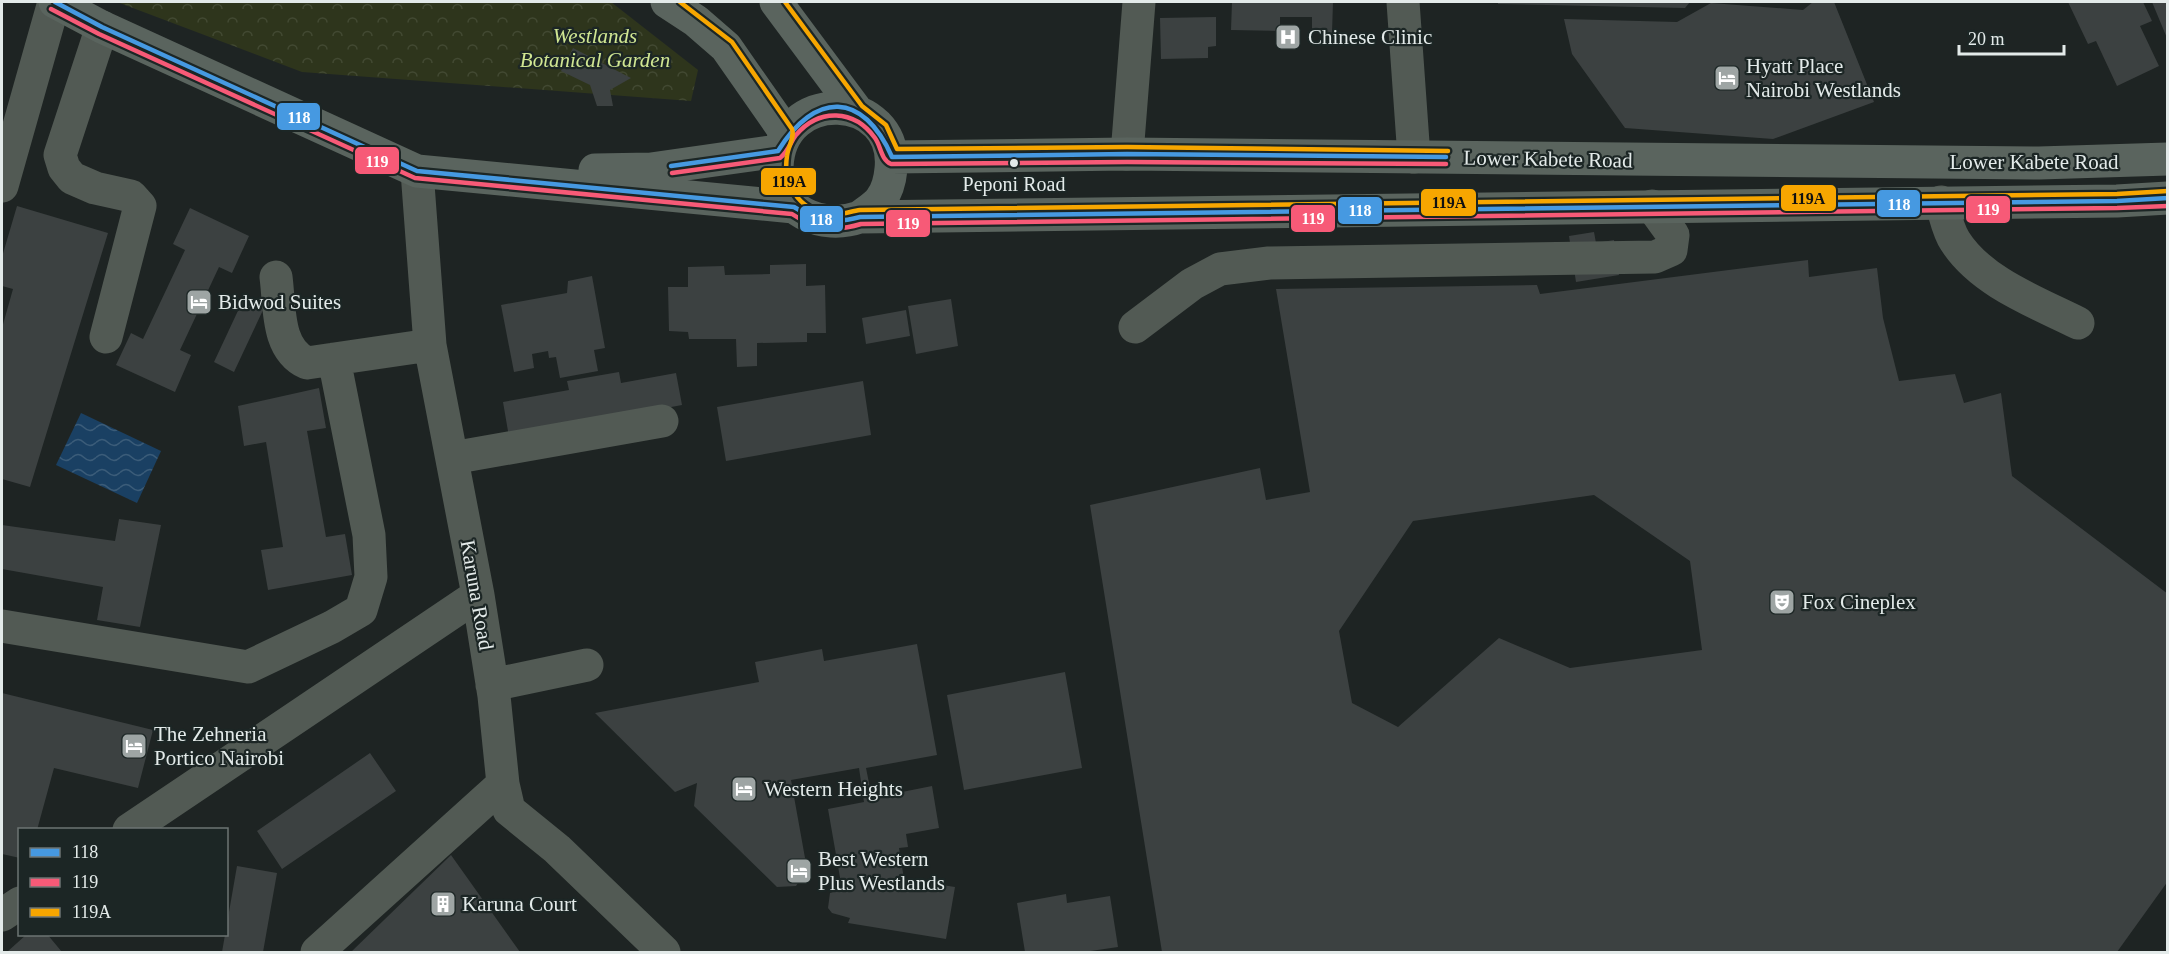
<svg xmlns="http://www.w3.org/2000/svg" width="2169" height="954" viewBox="0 0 2169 954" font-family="Georgia,serif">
<defs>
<pattern id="park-crowns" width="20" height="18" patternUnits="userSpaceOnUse" patternTransform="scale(1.5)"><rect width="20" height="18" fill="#2e351c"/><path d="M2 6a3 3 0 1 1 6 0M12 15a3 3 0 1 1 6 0" fill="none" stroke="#424932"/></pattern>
<pattern id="water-waves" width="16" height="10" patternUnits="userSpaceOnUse" patternTransform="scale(1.5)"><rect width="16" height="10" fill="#1a4063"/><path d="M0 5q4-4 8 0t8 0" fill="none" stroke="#3b5c79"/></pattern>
</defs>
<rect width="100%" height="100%" fill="#1e2423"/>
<path fill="url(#park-crowns)" d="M117,2H611L698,70L691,101L302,72Z"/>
<path fill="url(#water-waves)" d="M81,413L161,451L137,503L56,465Z"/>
<path fill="#3c4141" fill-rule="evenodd" d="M1232,2H1333L1332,33H1312V17H1280V31L1231,30Z
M1498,2H1690L1685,8L1498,4Z
M1813,2H1834L1874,102L1773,139L1625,128L1572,54L1564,19L1677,22L1711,3L1803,10Z
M2068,2H2143L2152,21L2140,26L2159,66L2117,86L2096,41L2088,44Z
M2152,2H2168V38H2167Z
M1216,17V46L1208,47V58L1161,59L1160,18Z
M573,48L631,78L610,90L613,106H597L590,85L561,71Z
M17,206L108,233L30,487L2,479V328L13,289L2,286V257Z
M190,208L249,236L232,273L219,267L180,350L191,355L175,392L116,365L131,333L143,339L185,250L173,244Z
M1594,232L1596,243L1614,240L1619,275L1576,282L1569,236Z
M1808,260L1809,277L1877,268L1883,318L1899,381L1955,374L1964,403L2001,393L2012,476L2168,594V881L2117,952H1162L1090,505L1260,468L1266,500L1310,492L1276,289L1537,285L1540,294ZM1594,495L1690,561L1702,650L1570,668L1499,638L1398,727L1352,703L1339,631L1413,521Z
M806,264V286L825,285L826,333H807V342L757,343V366L737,367L736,339H689L688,332L669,331L668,287H688V267L724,266L725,275L770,274V265Z
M592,276L605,348L594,350L598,371L560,378L556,357L549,358L548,351L532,354L534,368L514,372L501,305L567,293L568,281Z
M951,299L958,346L916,354L908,306Z
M243,300L263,310L234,372L214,362Z
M906,310L910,336L866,344L862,318Z
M619,372L621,383L676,373L682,405L509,437L503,402L569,390L567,381Z
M863,381L871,435L726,461L717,407Z
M319,388L326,428L307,431L326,537L345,534L352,575L268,590L261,550L283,547L266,442L244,446L238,406Z
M119,519L161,525L140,627L97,620L103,587L2,569V525L115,541Z
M917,644L937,755L866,768L872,798L932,786L939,828L906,834L908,847L899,848L904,879L955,887L946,939L848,923L850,918L832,913L828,908L830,893L842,889L828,809L864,802L859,768L791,780L807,869L796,886L777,887L694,806L697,783L675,792L595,713L759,682L755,662L822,649L824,661Z
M1065,672L1082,768L964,790L947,695Z
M2,693L153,730L138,788L54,768L37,830H20V858L2,854Z
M370,753L396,791L282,869L257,831Z
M451,855L520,952H351Z
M237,866L277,873L263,952H222Z
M1066,894L1067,903L1110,896L1118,947L1084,952H1025L1017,903Z
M27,934H47L62,952H7Z"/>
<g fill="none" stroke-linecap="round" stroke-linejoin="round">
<path stroke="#525a54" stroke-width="33" d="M1403,2L1414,157
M102,27L60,155L64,168L72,178L95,188L131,196L140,206L106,337
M1127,154L1139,2
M417,171L430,345L478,595L494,696L503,784L509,810L557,849L664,952
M2,186L54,2
M1941,202C1945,214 1948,231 1955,241C1981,282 2036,302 2078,323
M276,277C280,307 276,349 307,363L430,345
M1135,327L1192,284L1220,269L1269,263L1655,257L1671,250L1673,235L1652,206
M452,458L662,421
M2,626L248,667L332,627L361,610L371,577L369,535L334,359
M492,685L587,665
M129,830L478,595
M2,915L20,903
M317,952L503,784"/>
<path stroke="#5a645e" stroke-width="33" d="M55,2L102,27L417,171L794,207
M667,2L696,21L726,47L786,133
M776,2L857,111
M892,157L1127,154L2039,163L2168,159
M595,170L651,169L778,151
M860,217C866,212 876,206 881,199C887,191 890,180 891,169C899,92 780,85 777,167C776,212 823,230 860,217L2117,201L2168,198"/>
<g stroke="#1c2625" stroke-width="9">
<path id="bus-1" d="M55,2L102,27L417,171L794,207C816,221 835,224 860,217L2117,201L2168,198
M671,166L778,151C815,91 863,91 892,157L1127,154L1446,157"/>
</g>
<g stroke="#1c2625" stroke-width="9">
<path id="bus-2" d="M51,9L99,34L415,178L792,214C814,229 835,232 861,224L2117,208L2168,206
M672,173L780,158C788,152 790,143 796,135C819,108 854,109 875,138C881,146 881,160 891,164L1127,162L1446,164"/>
</g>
<g stroke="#1c2625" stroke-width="9">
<path id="bus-3" d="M680,2L732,42L792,129C795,138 788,146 787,156C782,188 803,215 837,214C844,214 852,211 860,210L2117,194L2168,191
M785,2L862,106L886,125L897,149L1127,147L1448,151"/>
</g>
<use href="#bus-1" stroke="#4699e1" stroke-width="4.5"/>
<use href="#bus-2" stroke="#f75a77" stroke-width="4.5"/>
<use href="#bus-3" stroke="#f7a600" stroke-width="4.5"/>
</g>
<defs>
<g id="hospital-square" transform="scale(1.35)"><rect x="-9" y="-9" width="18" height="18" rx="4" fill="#9ea5a4" stroke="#1c2625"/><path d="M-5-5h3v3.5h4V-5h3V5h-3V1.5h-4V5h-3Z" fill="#fff"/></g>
<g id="hotel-square" transform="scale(1.35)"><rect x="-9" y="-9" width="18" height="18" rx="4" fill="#9ea5a4" stroke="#1c2625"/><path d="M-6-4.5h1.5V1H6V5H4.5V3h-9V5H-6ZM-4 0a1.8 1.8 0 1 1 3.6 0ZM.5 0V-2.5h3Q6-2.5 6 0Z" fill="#fff"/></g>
<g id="theatre-square" transform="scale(1.35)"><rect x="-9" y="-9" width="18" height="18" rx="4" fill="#9ea5a4" stroke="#1c2625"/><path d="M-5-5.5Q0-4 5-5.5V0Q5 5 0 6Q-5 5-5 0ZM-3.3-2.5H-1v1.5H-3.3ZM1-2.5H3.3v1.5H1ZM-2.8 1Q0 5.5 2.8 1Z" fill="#fff"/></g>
<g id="building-square" transform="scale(1.35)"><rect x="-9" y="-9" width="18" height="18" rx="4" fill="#9ea5a4" stroke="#1c2625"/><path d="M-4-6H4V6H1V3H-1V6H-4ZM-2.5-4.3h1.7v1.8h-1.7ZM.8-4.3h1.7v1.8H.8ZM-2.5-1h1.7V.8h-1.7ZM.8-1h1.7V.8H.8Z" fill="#fff"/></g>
</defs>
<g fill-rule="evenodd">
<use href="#hospital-square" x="1288" y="37"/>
<use href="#hotel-square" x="1727" y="78"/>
<use href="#hotel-square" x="199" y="302"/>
<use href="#theatre-square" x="1782" y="602"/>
<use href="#hotel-square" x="134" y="746"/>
<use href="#hotel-square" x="744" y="789"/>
<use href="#hotel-square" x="799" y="871"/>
<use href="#building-square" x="443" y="904"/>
</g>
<circle fill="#e3eae9" stroke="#1c2625" stroke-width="2" cx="1014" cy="163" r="5"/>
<g text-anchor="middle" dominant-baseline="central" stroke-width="4.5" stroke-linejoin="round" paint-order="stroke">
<g font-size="20" fill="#e3eae9" stroke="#1c2625">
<text x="1014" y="184">Peponi Road</text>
</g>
<g font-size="21" font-style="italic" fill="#d0e692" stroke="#1c2625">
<text x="595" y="36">Westlands<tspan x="595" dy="24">Botanical Garden</tspan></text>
</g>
<g font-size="21" fill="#e3eae9" stroke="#1c2625" text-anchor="start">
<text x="1308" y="37">Chinese Clinic</text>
<text x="1746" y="66">Hyatt Place<tspan x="1746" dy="24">Nairobi Westlands</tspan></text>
<text x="218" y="302">Bidwod Suites</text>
<text x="1802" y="602">Fox Cineplex</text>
<text x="154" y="734">The Zehneria<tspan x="154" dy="24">Portico Nairobi</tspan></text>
<text x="764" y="789">Western Heights</text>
<text x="818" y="859">Best Western<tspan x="818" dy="24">Plus Westlands</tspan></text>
<text x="462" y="904">Karuna Court</text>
</g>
<g font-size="21" fill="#e3eae9" stroke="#1c2625">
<text transform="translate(1548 159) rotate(1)">Lower Kabete Road</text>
<text x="2034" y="162">Lower Kabete Road</text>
<text transform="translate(477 595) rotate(80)">Karuna Road</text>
</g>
</g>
<g stroke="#1c2625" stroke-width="2">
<rect x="276" y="102" width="45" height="29" rx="6" fill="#4699e1"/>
<rect x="354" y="146" width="46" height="29" rx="6" fill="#f75a77"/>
<rect x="760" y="167" width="57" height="29" rx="6" fill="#f7a600"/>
<rect x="1780" y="184" width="57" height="28" rx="6" fill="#f7a600"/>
<rect x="1420" y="188" width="57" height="29" rx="6" fill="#f7a600"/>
<rect x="1876" y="189" width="45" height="29" rx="6" fill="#4699e1"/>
<rect x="1965" y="195" width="46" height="29" rx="6" fill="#f75a77"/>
<rect x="1337" y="196" width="46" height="29" rx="6" fill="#4699e1"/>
<rect x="1290" y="204" width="46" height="29" rx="6" fill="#f75a77"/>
<rect x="799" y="205" width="45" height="28" rx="6" fill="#4699e1"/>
<rect x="885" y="209" width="46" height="29" rx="6" fill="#f75a77"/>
</g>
<g font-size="16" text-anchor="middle" font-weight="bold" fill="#fff">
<text x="299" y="123">118</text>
<text x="377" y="167">119</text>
<text x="1899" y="210">118</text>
<text x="1988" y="215">119</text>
<text x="1360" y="216">118</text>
<text x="1313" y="224">119</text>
<text x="821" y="225">118</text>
<text x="908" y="229">119</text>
</g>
<g font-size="16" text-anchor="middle" font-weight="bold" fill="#111">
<text x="789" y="187">119A</text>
<text x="1808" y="204">119A</text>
<text x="1449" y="208">119A</text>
</g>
<rect width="2169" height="954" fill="none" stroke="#e3eae9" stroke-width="6"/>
<rect x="18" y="828" width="210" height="108" fill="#1c2625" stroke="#6c7473" stroke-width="1.5"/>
<rect x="30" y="848" width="30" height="9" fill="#4699e1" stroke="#6c7473" stroke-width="1.5"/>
<text x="72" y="858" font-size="18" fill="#e3eae9">118</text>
<rect x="30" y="878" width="30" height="9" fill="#f75a77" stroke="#6c7473" stroke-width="1.5"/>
<text x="72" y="888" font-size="18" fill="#e3eae9">119</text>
<rect x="30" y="908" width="30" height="9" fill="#f7a600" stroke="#6c7473" stroke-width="1.5"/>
<text x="72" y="918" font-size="18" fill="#e3eae9">119A</text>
<path d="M1959 45v9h105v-9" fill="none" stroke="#e3eae9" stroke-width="3"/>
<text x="1968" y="45" font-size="18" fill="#e3eae9" stroke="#1c2625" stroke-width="4.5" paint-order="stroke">20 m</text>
</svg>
